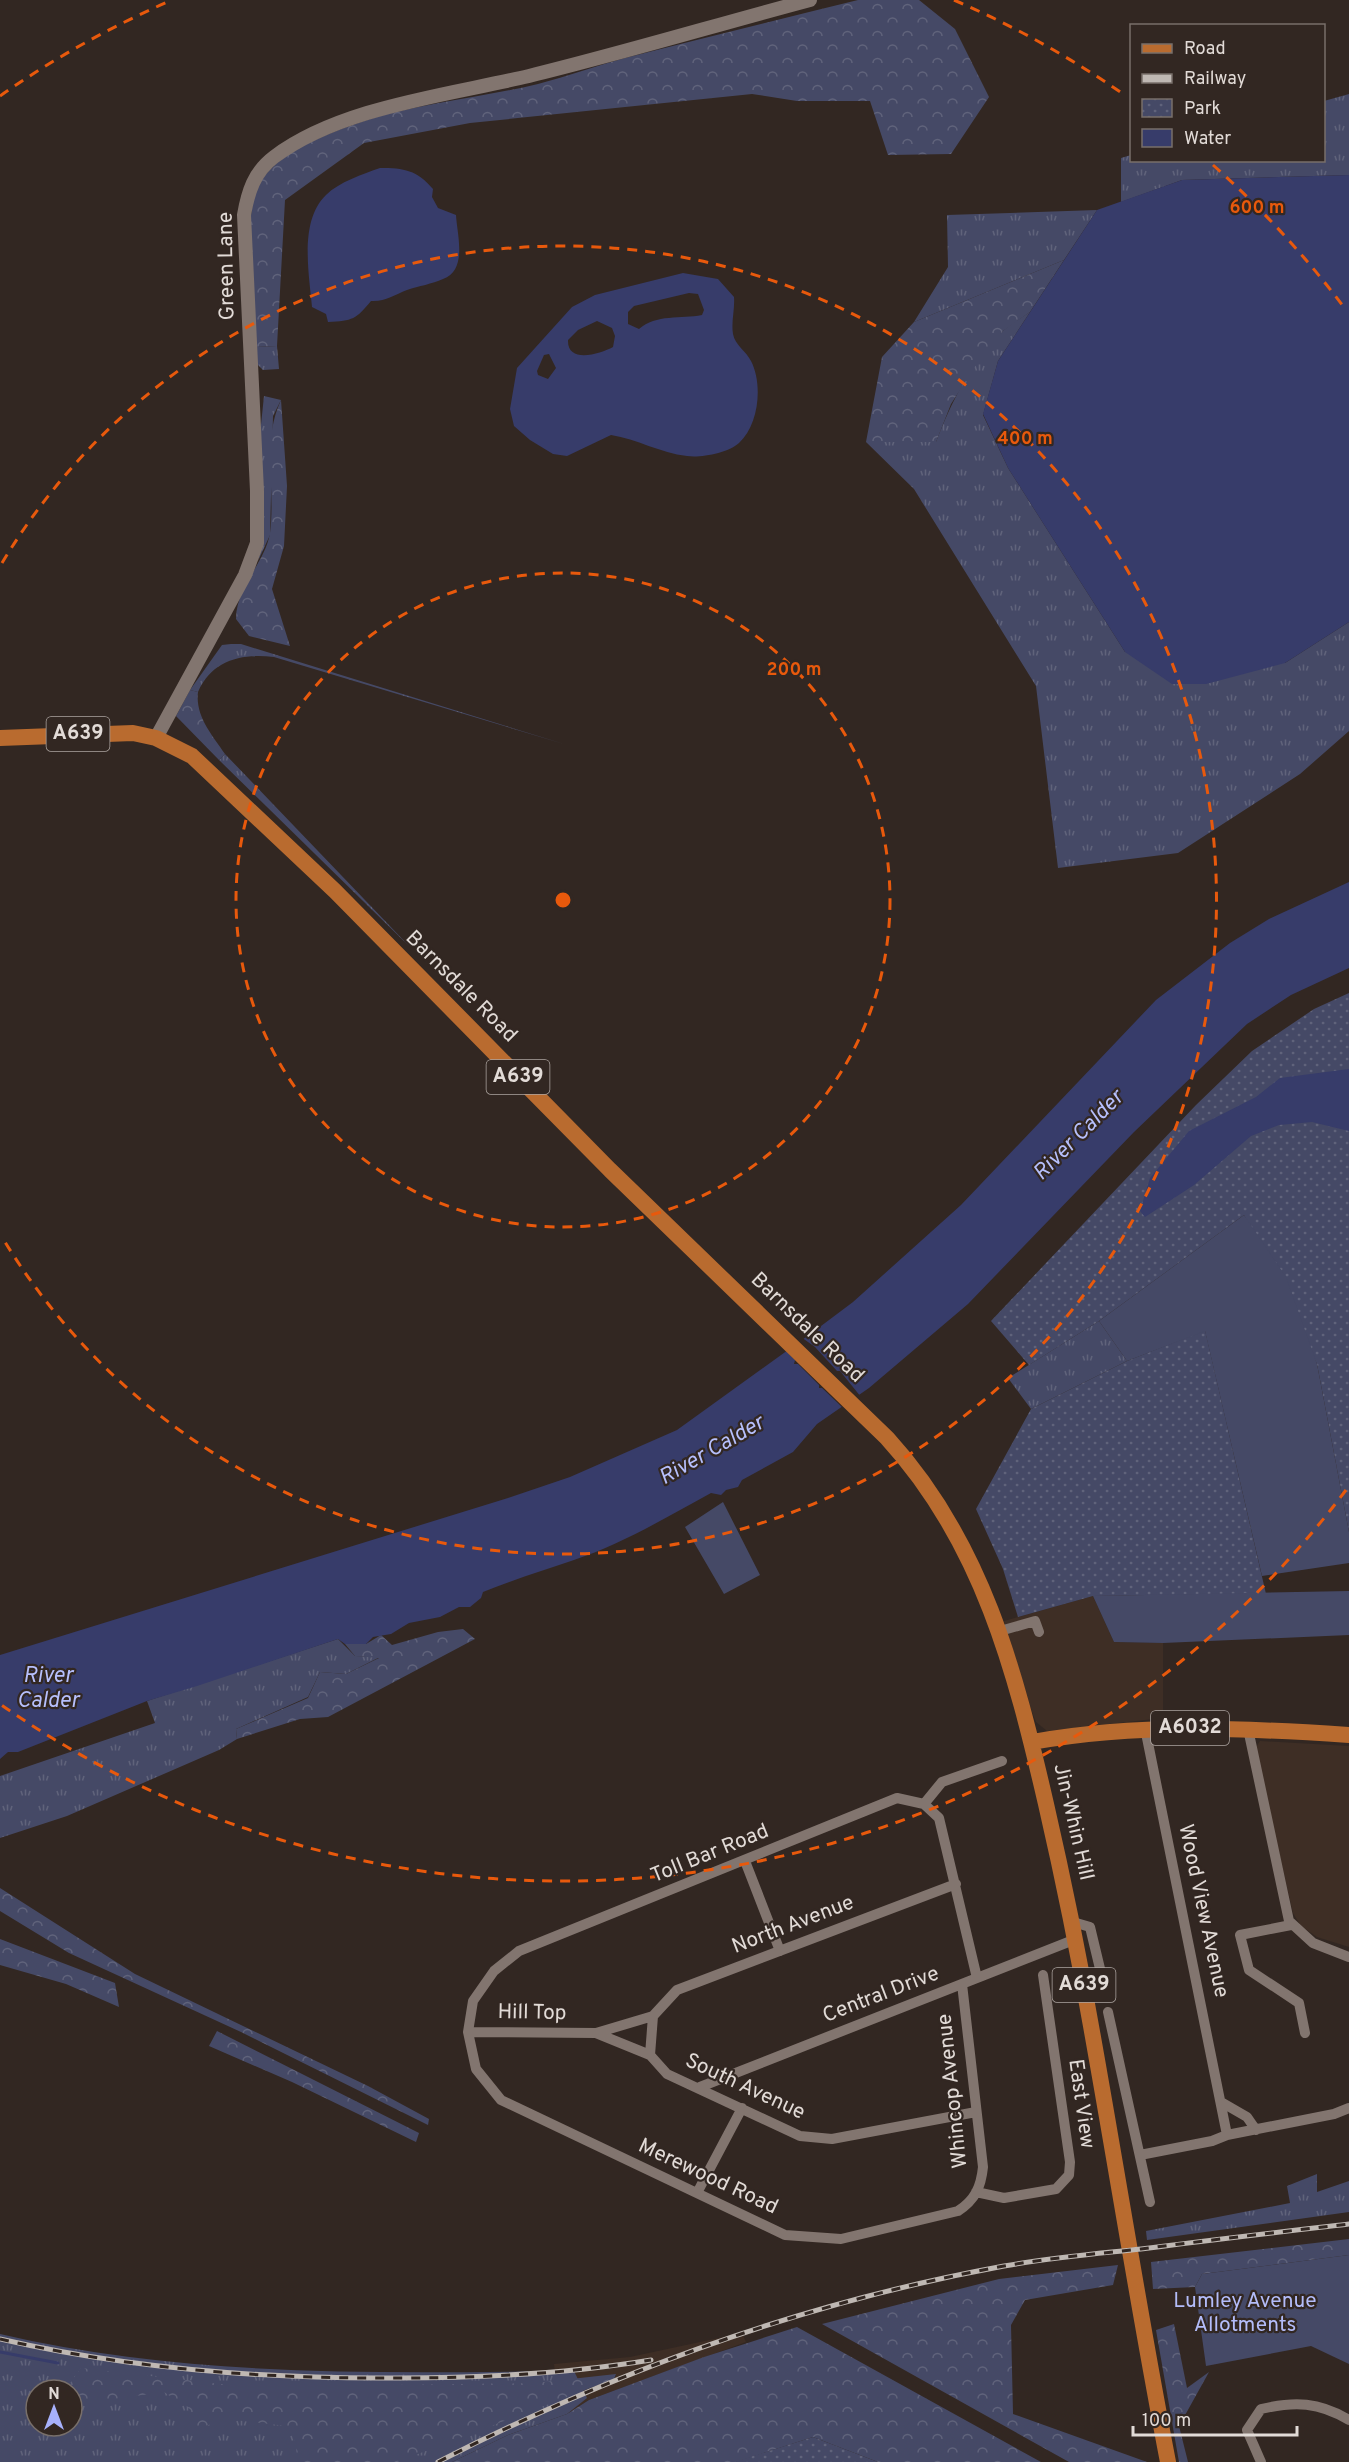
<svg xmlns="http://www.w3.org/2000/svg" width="1349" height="2462" viewBox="0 0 1349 2462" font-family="Overpass,sans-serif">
<defs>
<pattern id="grass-tufts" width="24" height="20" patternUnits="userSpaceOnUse" patternTransform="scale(1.5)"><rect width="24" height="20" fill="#454966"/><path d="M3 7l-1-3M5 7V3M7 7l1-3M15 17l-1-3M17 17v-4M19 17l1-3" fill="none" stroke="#60637b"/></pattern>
<pattern id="forest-crowns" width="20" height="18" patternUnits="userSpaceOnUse" patternTransform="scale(1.5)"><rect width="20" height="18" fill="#454966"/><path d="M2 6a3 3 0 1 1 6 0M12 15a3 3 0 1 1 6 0" fill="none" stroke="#60637b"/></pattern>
<pattern id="park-dots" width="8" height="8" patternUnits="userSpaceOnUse" patternTransform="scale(1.5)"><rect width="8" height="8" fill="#454966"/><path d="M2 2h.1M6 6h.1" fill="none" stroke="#60637b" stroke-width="1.8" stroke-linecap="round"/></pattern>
</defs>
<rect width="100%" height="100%" fill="#322722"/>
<path fill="#3e2e25" d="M1093,1596L1114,1642L1163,1643V1718L1047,1731L1036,1722L1032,1712L1004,1621Z
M1260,1741L1349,1746V1947L1317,1937L1301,1926L1293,1913L1255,1749Z
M742,2333L746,2342L589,2400L567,2414L561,2402L614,2379L616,2375L556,2381L554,2364L630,2357Z"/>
<path fill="url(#grass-tufts)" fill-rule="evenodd" d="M1349,94V175L1182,180L1121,202V158L1131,155L1132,160H1324V101Z
M1097,210L1064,260L914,322L948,267L947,215Z
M1030,312L998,361L983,415L1008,468L1125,652L1285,663L1349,622V731L1300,774L1178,853L1058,868L1036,686L914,489L866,442H936C951,403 972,360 1003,331C1011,324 1021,318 1030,312Z
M277,346L279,369L263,370L257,364L255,347Z
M264,396L281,400L273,416L270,535L258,561L262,545L259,444Z
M231,644H241L564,744L274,657C242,653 212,660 198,692L190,690L222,645Z
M225,754L410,947L219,760Z
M1099,1321L1127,1361L1031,1409L1008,1378Z
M338,1639L355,1656L380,1657L346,1674L320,1672L308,1697L236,1729L237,1739L219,1750L67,1816L0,1838V1776L155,1723L147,1701Z
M1317,2174V2192L1349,2181V2212L1147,2240L1146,2231L1290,2203L1287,2186Z
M0,2334C188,2378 382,2373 574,2371L587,2398L567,2414L508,2435L452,2462H0ZM36,2390H72V2426H36Z"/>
<path fill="url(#forest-crowns)" d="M858,0H919L955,29L989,97L951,154L888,155L870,101H797L752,94L470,123L364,143L285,200L277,346L255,347C253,310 243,220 257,189C272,153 327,134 361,122C418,103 480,98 538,84C568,76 596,66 625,58C703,38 781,19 858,0Z
M1064,260L1030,312L1003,331L976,365L951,404L936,442H866L882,357L914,322Z
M281,400L287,486L284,546L272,589L290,646L249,636L236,619C236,587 265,563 270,533C276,487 261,443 281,400Z
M190,690L198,692C195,716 212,735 225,754L219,760L176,716Z
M463,1629L475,1639L328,1717L300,1719L237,1739L236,1729L308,1698L320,1672L346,1674L379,1658L355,1656L345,1644H366L381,1635L392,1645L438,1632Z
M0,1888L135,1974L368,2086L429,2119L428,2125L241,2032L69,1953L0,1911Z
M0,1939L115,1983L119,2007L66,1984L0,1965Z
M217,2031L419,2133L416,2142L292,2082L209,2046Z
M1349,2239V2255L1202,2274L1195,2287L1153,2289L1151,2262Z
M1118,2265L1113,2285L1025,2300L1011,2325L1013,2414L1147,2462H1069L822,2324L999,2279Z
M1174,2324L1187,2388L1209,2372L1179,2426L1188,2462H1179L1156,2330Z
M797,2327L1041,2462H878L813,2437L736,2462H452L508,2435L567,2414L589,2400L704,2357Z
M81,2368L247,2387L535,2383L616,2374L614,2379L397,2462H297L296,2443L287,2426L225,2419L195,2430L188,2407L164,2392L72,2405V2390H65Z"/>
<path fill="url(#park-dots)" d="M1349,993V1532L1317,1364L1244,1215L1099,1321L1029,1365L991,1321L1196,1105L1252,1051L1314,1009Z
M1205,1330L1266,1594L1093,1596L1018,1617L1003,1569L976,1509L1031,1409L1127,1361Z
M813,2437L878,2462H734Z"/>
<path fill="#454966" d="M1244,1215L1286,1277L1317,1364L1349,1532V1563L1262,1576L1205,1331L1127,1361L1099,1321Z
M723,1502L760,1575L724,1594L685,1527Z
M1349,1591V1635L1163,1643L1114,1642L1093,1596Z
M1349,2255V2364L1311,2346L1206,2366L1195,2287L1202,2274Z"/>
<path fill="#373c6a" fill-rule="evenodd" d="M380,168C404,168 417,170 433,189L432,197L438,208L456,215C457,234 468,270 443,279C432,284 419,286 407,290C394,295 385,302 371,301C356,319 353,321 328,322L326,314L312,307C309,273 299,221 326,195C339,182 363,174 380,168Z
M1349,175V622L1285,663L1206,684H1172L1125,652L1008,468L983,414L998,361L1097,210L1182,180Z
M683,273L718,279L734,297C735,309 731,322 733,334C735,345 746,351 751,361C763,384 759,425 739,443C728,453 701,458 687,456C660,453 637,439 611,435L567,456L553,454L530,440L514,426L510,409L517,368L572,307L595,295ZM689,293L698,294L704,310L702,315C681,319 656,314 639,329L628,324V312L634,306ZM597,321L612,328L615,336L613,347C600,354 567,364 568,340L578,330ZM549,354L556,368L548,379L538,375L537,371L544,355Z
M1349,882V968L1291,995L1247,1024L1134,1132L968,1304L869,1388L817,1424L793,1452L742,1480L738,1487L726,1490L721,1495L711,1493C667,1517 622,1544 574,1560C544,1570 513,1580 483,1592L481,1598L470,1607H459L440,1617L409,1623L391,1634L373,1637L366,1644H345L338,1639L197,1686L147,1701L18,1752H8L0,1759V1655L508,1498L570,1477L677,1430L813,1332L853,1302L961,1205L1156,1000L1230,943L1269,919Z
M1349,1069V1131L1312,1122L1279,1125L1251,1136L1194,1185L1145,1217L1140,1211L1150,1178L1189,1131L1256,1097L1280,1078Z"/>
<path fill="#322722" d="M801,1337L815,1347L837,1371H840L861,1397L844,1409L822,1388H819V1385L798,1364H794L795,1360L783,1348Z"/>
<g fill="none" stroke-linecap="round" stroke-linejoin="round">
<path stroke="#373c6a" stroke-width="3" d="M0,2352L58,2363"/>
<path stroke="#82756f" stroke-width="10" d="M1000,1631L1035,1621L1039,1632
M1145,1728L1227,2135
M1248,1729L1289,1921L1313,1943L1349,1957
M924,1804L942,1782L1002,1761
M745,1861L780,1951
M1073,1922L1090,1927L1102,1977
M1291,1925L1240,1935L1249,1970L1299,2003L1305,2033
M962,1984L983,2167C981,2187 975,2200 958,2211L841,2239L785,2235L501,2100L476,2069L468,2032L473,2001L494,1971L519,1951L897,1798L924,1804L939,1818L977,1978
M1108,2012L1150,2202
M653,2016L650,2055L667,2074L800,2136L832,2139L976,2112
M653,2016L677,1990L956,1884
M468,2032L596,2033L653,2016
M596,2033L650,2055
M700,2087L1076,1939
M1221,2102L1247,2117L1256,2130
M1140,2155L1212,2141L1227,2135L1334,2114L1349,2108
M976,2192L1004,2198L1056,2189L1069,2175L1070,2162L1043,1975
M697,2193L742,2108
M1261,2462L1247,2430L1261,2409C1295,2401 1319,2402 1349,2420"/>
<path stroke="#82756f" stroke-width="14" d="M156,738L245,575L257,543V491L244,215C248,192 254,172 274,157C340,107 449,95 529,76C623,53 716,25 810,0"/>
<path stroke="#b96b2f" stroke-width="16" d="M0,738L133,733L156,738L192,756L335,891L610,1170L887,1438C982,1542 1015,1670 1046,1804C1063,1878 1078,1951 1091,2026C1117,2171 1140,2317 1168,2462
M1032,1742C1138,1723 1242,1728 1349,1735"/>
<g stroke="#bfb8b3" stroke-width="5">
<path id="rail" d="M0,2339C130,2369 265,2379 397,2378C483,2378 566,2374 651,2360
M438,2462C615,2371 807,2302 1004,2266C1049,2258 1095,2254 1141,2249C1210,2240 1280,2232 1349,2224"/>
</g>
<use href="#rail" stroke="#322722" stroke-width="3" stroke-dasharray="9" stroke-linecap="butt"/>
</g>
<g fill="none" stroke="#e8590c" stroke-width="3" stroke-dasharray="10 8">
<circle cx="563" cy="900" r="327"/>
<path d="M2 563A654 654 0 1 1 2 1237"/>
<path d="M1346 1490A981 981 0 0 1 0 1704M0 96A981 981 0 0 1 172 0M954 0A981 981 0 0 1 1126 96M1213 165A981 981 0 0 1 1346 310"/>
</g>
<g text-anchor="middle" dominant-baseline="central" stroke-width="4.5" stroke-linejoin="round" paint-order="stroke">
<g fill="#322722" stroke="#ada5a1" stroke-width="1.5">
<rect x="46.5" y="717" width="63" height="34" rx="4.5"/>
<rect x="486.5" y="1060" width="63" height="34" rx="4.5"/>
<rect x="1151" y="1711" width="78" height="34" rx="4.5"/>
<rect x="1052.5" y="1968" width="63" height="34" rx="4.5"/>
</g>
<g font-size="20" font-weight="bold" fill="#e2dbd7">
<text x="78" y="734">A639</text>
<text x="518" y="1077">A639</text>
<text x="1190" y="1728">A6032</text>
<text x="1084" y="1985">A639</text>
</g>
<g font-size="21" fill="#e2dbd7" stroke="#322722">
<text transform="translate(227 266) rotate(-91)">Green Lane</text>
<text transform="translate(461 987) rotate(45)">Barnsdale Road</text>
<text transform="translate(807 1328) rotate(44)">Barnsdale Road</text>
<text transform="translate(1073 1822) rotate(77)">Jin-Whin Hill</text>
<text transform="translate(710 1854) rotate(-22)">Toll Bar Road</text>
<text transform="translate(1203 1911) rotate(78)">Wood View Avenue</text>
<text transform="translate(793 1925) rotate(-21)">North Avenue</text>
<text transform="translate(881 1995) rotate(-21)">Central Drive</text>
<text transform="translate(532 2013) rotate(1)">Hill Top</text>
<text transform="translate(745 2087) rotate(25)">South Avenue</text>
<text transform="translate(953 2091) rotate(-96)">Whincop Avenue</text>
<text transform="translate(1081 2104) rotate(82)">East View</text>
<text transform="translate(708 2177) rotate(25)">Merewood Road</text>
</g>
<g font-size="21" fill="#b3bcf9" stroke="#322722">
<text x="1245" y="2301">Lumley Avenue<tspan x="1245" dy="24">Allotments</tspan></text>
</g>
<g font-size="22" font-style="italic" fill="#b6bffc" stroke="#322722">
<text transform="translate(1079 1136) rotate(-45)">River Calder</text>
<text transform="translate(712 1451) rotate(-30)">River Calder</text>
<text x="48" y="1676">River<tspan x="48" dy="25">Calder</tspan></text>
</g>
</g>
<circle cx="563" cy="900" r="9" fill="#e8590c" stroke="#322722" stroke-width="3"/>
<g font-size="18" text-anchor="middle" font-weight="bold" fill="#e8590c" stroke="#322722" stroke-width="4.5" stroke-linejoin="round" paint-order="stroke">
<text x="1257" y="213">600 m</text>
<text x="1025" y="444">400 m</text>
<text x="794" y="675">200 m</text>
</g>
<rect x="1130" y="24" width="195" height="138" fill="#322722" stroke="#786f6a" stroke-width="1.5"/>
<rect x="1142" y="44" width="30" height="9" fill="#b96b2f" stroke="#786f6a" stroke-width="1.5"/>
<text x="1184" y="54" font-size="18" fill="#e2dbd7">Road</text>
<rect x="1142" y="74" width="30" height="9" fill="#bfb8b3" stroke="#786f6a" stroke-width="1.5"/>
<text x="1184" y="84" font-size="18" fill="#e2dbd7">Railway</text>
<rect x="1142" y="99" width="30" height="18" fill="url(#park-dots)" stroke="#786f6a" stroke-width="1.5"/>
<text x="1184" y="114" font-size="18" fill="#e2dbd7">Park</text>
<rect x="1142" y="129" width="30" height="18" fill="#373c6a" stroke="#786f6a" stroke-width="1.5"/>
<text x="1184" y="144" font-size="18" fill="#e2dbd7">Water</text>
<g transform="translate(54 2408)"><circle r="28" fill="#322722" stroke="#786f6a" stroke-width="1.5"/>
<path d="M0-4.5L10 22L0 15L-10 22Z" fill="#a7b1fc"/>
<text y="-9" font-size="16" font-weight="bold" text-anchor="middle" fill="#e2dbd7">N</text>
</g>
<path d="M1133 2426v9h164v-9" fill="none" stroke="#e2dbd7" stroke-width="3"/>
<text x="1142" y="2426" font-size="18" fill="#e2dbd7" stroke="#322722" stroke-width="4.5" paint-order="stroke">100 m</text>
</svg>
